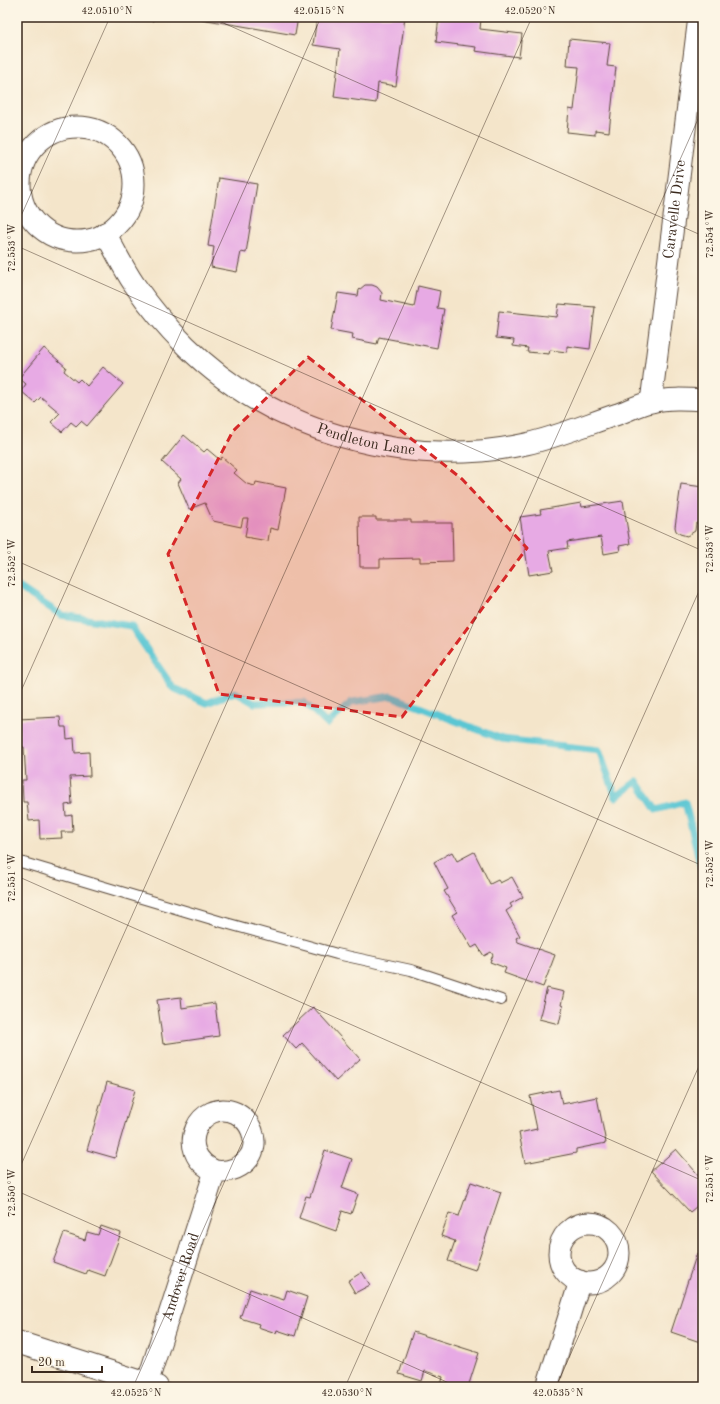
<svg xmlns="http://www.w3.org/2000/svg" width="720" height="1404" viewBox="0 0 720 1404" font-family="'Old Standard TT',serif">
<rect width="100%" height="100%" fill="#fcf5e5"/>
<filter id="ink" filterUnits="userSpaceOnUse"><feTurbulence type="fractalNoise" baseFrequency=".025" numOctaves="2"/><feDisplacementMap in="SourceGraphic" scale="8" xChannelSelector="R" yChannelSelector="G"/><feConvolveMatrix kernelMatrix="1 2 1 2 8 2 1 2 1" color-interpolation-filters="sRGB"/></filter>
<filter id="wash" filterUnits="userSpaceOnUse"><feTurbulence type="fractalNoise" baseFrequency=".012" numOctaves="4" result="noise"/><feDisplacementMap in="SourceGraphic" scale="16" xChannelSelector="R" yChannelSelector="G"/><feGaussianBlur stdDeviation="0.9" result="paint"/><feColorMatrix in="noise" values="0 0 0 0 0 0 0 0 0 0 0 0 0 0 0 0 0 1.4 0 .05"/><feComposite in="paint" operator="in"/></filter>
<g filter="url(#wash)">
<rect width="100%" height="100%" fill="#f4e5ca"/>
<g fill="none" stroke-linecap="round" stroke-linejoin="round">
<path stroke="#5ac6d3" stroke-width="7" d="M17,586L61,615L131,626L173,688L207,703L235,692L254,703L304,702L327,724L352,702L391,696L502,739L599,750L616,797L637,781L656,810L685,802L703,876"/>
</g>
<g id="blocks">
<path fill="#e7aae4" d="M140,17H154L153,21Z
M202,17H298L295,35L201,19Z
M317,17H405L396,86L378,83L376,103L334,97L340,49L313,45Z
M439,17H468L481,19L480,29L522,34L519,57L475,51L476,47L436,42Z
M569,39L610,43L607,66L616,67L609,132L595,130V135L567,132L569,109L574,110L579,67L567,66Z
M219,178L257,184L246,253L241,252L237,272L211,267L214,247L208,246Z
M365,285H372L377,287L382,293L381,300L414,307L418,286L440,291L437,308L444,309L437,348L379,337L377,344L352,339L353,334L331,330L338,293L358,296L359,290Z
M559,304L595,307L590,349L567,346V352L550,350L549,354L527,352L528,348L513,346L514,340L496,338L499,311L557,317Z
M44,348L66,367L64,371L77,382L80,379L87,386L103,367L123,384L87,426L81,421L76,426L71,422L62,432L51,422L60,413L41,397L35,403L21,391L26,384L19,378Z
M184,435L204,452L207,449L220,460L222,457L237,470L234,473L247,484L255,486L256,482L286,488L278,530L270,528L268,541L245,537L248,518H243L241,527L213,521L205,503L189,509L178,483L181,479L162,462Z
M681,484L703,487V524L696,523L695,531L687,536L680,534L676,531L675,527Z
M623,501L630,544L619,546L620,551L604,554L601,537L567,542L568,548L549,551L553,571L529,575L520,517L541,514L540,510L581,503L582,507Z
M359,517H376V520H411V523H452L453,561L420,562V558L380,559V567H360Z
M60,717L61,727H66L67,739L74,738L75,753L89,752L90,776L70,777L72,804L65,805L66,816L72,815L73,832H61L62,838L40,839L39,820L29,821L27,802H23L22,780H26L24,747H20L18,719Z
M452,852L457,861L474,852L490,884L498,880L500,883L512,877L523,897L510,904L512,907L506,911L520,936L516,938L518,942L555,955L543,987L504,973L506,968L490,962L493,955L491,952L484,956L477,945L472,948L452,915L457,912L444,891L448,889L434,862Z
M547,988L564,992L561,1005L563,1006L559,1024L539,1019Z
M181,997L182,1008L215,1003L219,1036L163,1044L157,1000Z
M313,1007L360,1059L336,1081L302,1043L296,1049L283,1035Z
M107,1082L135,1090L115,1158L87,1150Z
M559,1090L562,1104L597,1097L606,1143L576,1149V1153L525,1163L519,1133L537,1129L530,1096Z
M676,1149L701,1178L703,1176V1201L690,1212L651,1171Z
M325,1150L352,1159L342,1188L358,1194L351,1214L342,1211L336,1231L299,1218L306,1196L310,1197Z
M471,1182L501,1192L475,1270L448,1261L455,1241L441,1236L449,1213L459,1216Z
M101,1226L121,1233L105,1276L88,1270L86,1274L53,1262L64,1233L85,1240L87,1232L98,1235Z
M697,1253L703,1255V1343L671,1332Z
M362,1272L370,1285L355,1293L348,1281Z
M250,1289L284,1300L287,1290L307,1297L295,1336L277,1330L276,1333L258,1327L259,1324L240,1318Z
M413,1332L479,1353L468,1387H448L441,1385L443,1377L425,1371L422,1381L399,1374Z"/>
</g>
</g>
<g filter="url(#ink)">
<use href="#blocks" fill-opacity="0" stroke="#574638" stroke-width="1"/>
<g fill="none" stroke-linecap="round" stroke-linejoin="round">
<g stroke="#574638" stroke-width="12">
<path id="lane" d="M17,861L222,922L337,954L411,970L501,1000"/>
</g>
<g stroke="#574638" stroke-width="23">
<g id="street">
<circle cx="77" cy="184" r="57"/>
<path id="s1" d="M105,233C115,250 123,268 134,284C149,306 167,327 186,346C273,432 406,470 526,444C557,437 588,424 618,414C629,410 640,404 651,402C668,398 686,399 703,400"/>
<path id="s2" d="M651,402L699,17"/>
<circle cx="589" cy="1253" r="30"/>
<path id="s3" d="M147,1384L215,1171C239,1174 261,1156 252,1131C249,1123 243,1117 236,1113C200,1097 172,1152 215,1171"/>
<path d="M547,1387L580,1281"/>
</g>
</g>
<g stroke="#574638" stroke-width="24">
<path id="secondary" d="M17,1342L157,1387"/>
</g>
<use href="#lane" stroke="#fff" stroke-width="10"/>
<use href="#street" stroke="#fff" stroke-width="21"/>
<use href="#secondary" stroke="#fff" stroke-width="22"/>
</g>
</g>
<path fill="#d62828" fill-opacity="0.2" stroke="#d62828" stroke-width="3" stroke-dasharray="8 5" stroke-linejoin="round" d="M308,357L462,479L527,548L402,717L219,694L168,554L233,431Z"/>
<path fill="none" stroke="#3b2a1e" stroke-width="1" stroke-opacity="0.45" d="M210,17L703,236M17,225L110,17M17,246L703,551M17,561L703,866M17,700L321,17M17,876L703,1181M17,1174L532,17M17,1191L458,1387M133,1387L703,108M345,1387L703,582M556,1387L703,1057"/>
<g text-anchor="middle" dominant-baseline="central" stroke-width="3" stroke-linejoin="round" paint-order="stroke">
<g font-size="15" fill="#3b2a1e" stroke="#fcf5e5">
<text stroke="none"><textPath href="#s2" startOffset="194">Caravelle Drive</textPath></text>
<text stroke="none"><textPath href="#s1" startOffset="346">Pendleton Lane</textPath></text>
<text stroke="none"><textPath href="#s3" startOffset="112">Andover Road</textPath></text>
</g>
</g>
<rect width="720" height="1404" fill="none" stroke="#fcf5e5" stroke-width="44"/>
<path d="M32 1366v6h70v-6" fill="none" stroke="#3b2a1e" stroke-width="2"/>
<text x="38" y="1366" font-size="12" fill="#3b2a1e" stroke="#fcf5e5" stroke-width="3" paint-order="stroke">20 m</text>
<rect x="22" y="22" width="676" height="1360" fill="none" stroke="#3b2a1e" stroke-width="1.5"/>
<g font-size="10" text-anchor="middle" fill="#3b2a1e">
<text x="107" y="14">42.0510°N</text>
<text x="319" y="14">42.0515°N</text>
<text x="530" y="14">42.0520°N</text>
<text transform="translate(709 234) rotate(-90)" y="4">72.554°W</text>
<text transform="translate(11 248) rotate(-90)" y="4">72.553°W</text>
<text transform="translate(709 549) rotate(-90)" y="4">72.553°W</text>
<text transform="translate(11 563) rotate(-90)" y="4">72.552°W</text>
<text transform="translate(709 864) rotate(-90)" y="4">72.552°W</text>
<text transform="translate(11 878) rotate(-90)" y="4">72.551°W</text>
<text transform="translate(709 1179) rotate(-90)" y="4">72.551°W</text>
<text transform="translate(11 1193) rotate(-90)" y="4">72.550°W</text>
<text x="136" y="1396">42.0525°N</text>
<text x="347" y="1396">42.0530°N</text>
<text x="558" y="1396">42.0535°N</text>
</g>
</svg>
